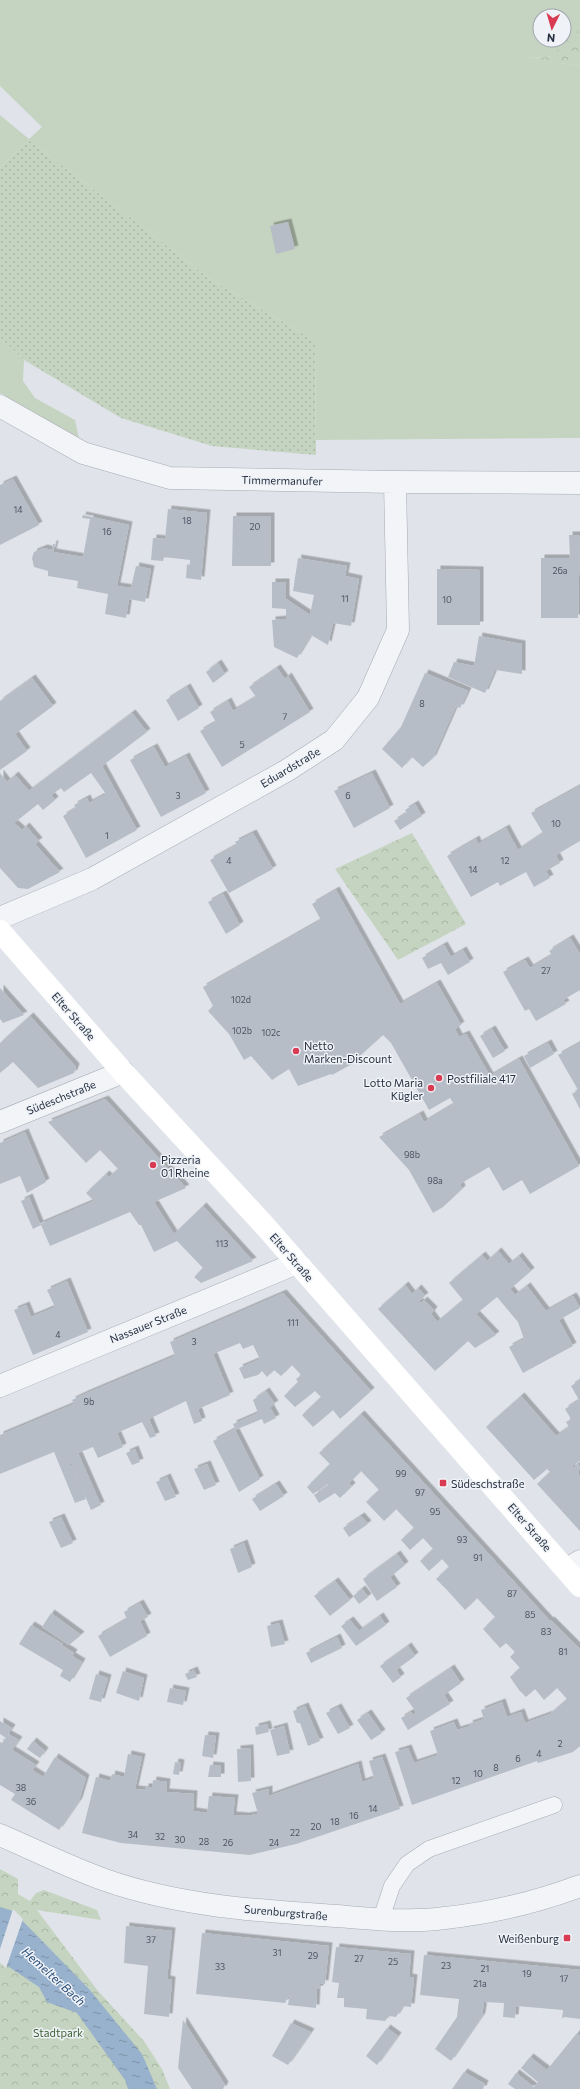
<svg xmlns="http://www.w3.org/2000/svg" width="580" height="2089" viewBox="0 0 580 2089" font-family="Commissioner,sans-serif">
<defs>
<pattern id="forest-crowns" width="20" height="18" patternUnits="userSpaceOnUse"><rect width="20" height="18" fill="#c5d4c0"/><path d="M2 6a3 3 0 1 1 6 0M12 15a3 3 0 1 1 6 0" fill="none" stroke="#a9b6a6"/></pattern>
<pattern id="garden-dots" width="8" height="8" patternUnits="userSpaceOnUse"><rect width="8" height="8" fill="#c5d4c0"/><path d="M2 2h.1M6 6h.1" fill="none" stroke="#a9b6a6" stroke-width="1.8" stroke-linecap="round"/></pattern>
<pattern id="water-ripples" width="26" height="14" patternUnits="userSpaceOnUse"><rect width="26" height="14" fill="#98b1cc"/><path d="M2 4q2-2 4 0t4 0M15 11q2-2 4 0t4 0" fill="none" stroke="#7c91a7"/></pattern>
<filter id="shadow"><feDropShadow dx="3.5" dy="-3.5" stdDeviation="0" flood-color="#0004"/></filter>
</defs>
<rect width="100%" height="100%" fill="#e0e4ea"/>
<path fill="#c5d4c0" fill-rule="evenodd" d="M0,0H580V55L528,58L580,66V438L316,440L315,341L210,279L29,140L0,168V115L29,139L42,127L0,86ZM540,16H564V40H540Z
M0,337L24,360L23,381L35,398L75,420L79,438L0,393Z"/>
<path fill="url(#forest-crowns)" d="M580,29V66L525,58L550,57Z
M412,833L466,924L398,960L335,869Z
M0,1869L18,1879V1894L30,1901L36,1893L44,1890L97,1910L101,1920L37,1910L98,1991L144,2041L162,2069L170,2089H0Z"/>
<path fill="url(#garden-dots)" d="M29,140L210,279L315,341L316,455L212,446L121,418L24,360L0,337V168Z"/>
<path fill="url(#water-ripples)" d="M0,1907L13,1911L89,1989L142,2054L157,2089H128L125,2080L77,2013L47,2002L39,1987L0,1961Z"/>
<path fill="#e0e4ea" d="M13,1909L23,1919L6,1968L0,1963V1949Z"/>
<path fill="#b6bdc7" filter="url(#shadow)" d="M288,222L295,249L276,254L270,226Z
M13,479L39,525L0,545V485Z
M168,509L207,513L201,580L186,578L187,564L190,565V560L164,557L163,561L151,560L153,538L165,539Z
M83,515L129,525L117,586L131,588L136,566L151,569L145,602L129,599L126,618L105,614L108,594L77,588L78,581L48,576V571L34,567L32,558L34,552L44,548L52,550L53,544H55L53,552L83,557L90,519L82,518Z
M233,516H271V566H232Z
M569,535H580L578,618H541V558H570Z
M298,558L347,566L345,576L359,579L351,626L333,623L328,645L311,635L297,658L274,647L272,620L286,619V609L272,608V582H286V599L310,615L314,595L293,591Z
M437,569L480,570V625H437Z
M479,636L522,644V674L495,670L485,693L448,677L454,662L474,666Z
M218,663L225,674L213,683L206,672Z
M277,668L285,679L288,676L310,712L222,767L200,731L216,722L210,712L228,701L233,711L256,697L249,687Z
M425,673L468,691L460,708L456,706L433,758L423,767L412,757L402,768L382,749L401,727Z
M32,678L53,706L15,734L27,751L0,770V701Z
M187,687L199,708L178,721L166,700Z
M132,713L147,732L102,766L137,830L86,858L63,816L76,808L74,805L87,798L89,803L106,794L91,773L64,792L61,788L51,795L55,800L43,810L38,804L14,823L22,830L26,826L39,841L35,844L60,872L28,889L18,888L0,868V773L7,782L15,775L29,791Z
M154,747L165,767L186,756L206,793L161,817L130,760Z
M372,773L390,808L354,828L334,791Z
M580,786V841L556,855L560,863L546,871L550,878L534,887L526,872L500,886L498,882L471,897L447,856L476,839L478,844L506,828L518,850L543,833L531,813Z
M415,804L422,816L400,830L394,821L407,813L405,810Z
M253,833L273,869L229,893L210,860L237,845L235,842Z
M336,890L400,1004L437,983L461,1025L455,1029L459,1037L466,1034L490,1076L519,1059L579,1166L530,1194L522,1180L503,1191L489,1167L460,1184L462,1189L443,1207L433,1213L409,1170L379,1137L420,1114L424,1122L454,1104L450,1098L429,1110L391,1043L383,1035L353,1062L354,1063L332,1075L331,1074L298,1086L289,1069L272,1080L251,1056L244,1060L229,1034L208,1011L213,1006L203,987L321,920L312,904Z
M223,894L240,925L226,934L208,902Z
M570,938L580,954V990L563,1000L566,1004L536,1021L529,1009L525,1011L503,972L525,960L530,968L552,955L549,951Z
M444,945L451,957L463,950L470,962L448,975L441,963L428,969L422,958Z
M0,988L24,1015L3,1023L0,1019Z
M30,1016L76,1067L74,1073L38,1088L13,1062L0,1073V1043Z
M492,1029L505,1051L493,1058L480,1036Z
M548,1043L554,1054L530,1068L524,1056Z
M580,1043V1109L572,1094L578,1090L558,1055Z
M105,1099L186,1188L154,1202L174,1234L203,1206L253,1261L201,1283L194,1277L203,1268L177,1241L154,1252L141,1225H139L130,1212L50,1246L41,1225L33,1229L21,1201L29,1197L40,1224L94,1201L86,1193L106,1174L109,1177L118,1169L100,1150L86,1163L48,1122Z
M25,1132L46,1182L27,1193L20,1176L0,1184V1143Z
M498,1251L509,1264L519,1256L531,1271L510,1289L515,1295L527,1286L546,1311L573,1296L580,1308L559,1320L573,1346L523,1373L509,1347L524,1339L518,1322L497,1297L476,1314L496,1335L475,1348L468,1341L435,1371L378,1309L405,1285L412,1294L418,1288L425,1296L419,1301L421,1303L424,1300L434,1310L431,1314L437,1322L463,1300L449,1283L482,1255L487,1261Z
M67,1281L88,1332L33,1355L14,1310L26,1305L31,1317L55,1307L47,1290Z
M283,1293L371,1391L340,1419L333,1410L313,1427L302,1415L321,1397L315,1391L295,1407L284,1396L298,1382L296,1379L301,1375L292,1365L281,1376L274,1370L267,1377L262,1371L258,1375L244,1379L239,1368L260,1359L253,1345L243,1349L240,1343L213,1354L230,1395L198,1409L202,1421L194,1424L186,1401L149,1419L156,1436L150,1438L142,1422L117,1433L123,1447L98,1458L93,1447L78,1453L101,1505L91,1510L69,1457L68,1458L86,1499L75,1503L54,1452L0,1474V1435L74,1404L72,1400L87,1393L175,1356L170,1342Z
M580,1380V1461L571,1467L573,1468L578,1464L580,1466L578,1474L580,1476V1531L537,1484L550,1472L547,1469L534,1480L486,1427L521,1396L556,1436L569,1427L566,1422L571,1419L565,1409L579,1400L571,1386Z
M266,1391L275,1404L270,1407L276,1418L264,1424L262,1419L235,1430L260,1479L239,1492L213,1441L235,1429L233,1424L258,1413L253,1400Z
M361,1414L550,1621L551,1620L580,1649V1746L573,1752L538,1763L537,1761L412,1805L395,1752L408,1748L414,1763L438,1755L430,1731L454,1722L457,1730L470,1726L469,1724L484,1719L481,1710L502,1702L507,1717L521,1712L525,1723L550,1714L567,1699L557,1688L544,1700L535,1689L526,1697L519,1690L510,1677L520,1668L510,1657L515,1652L506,1643L500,1648L483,1629L495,1617L477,1598L465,1610L447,1590L436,1579L449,1567L442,1559L429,1571L420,1561L433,1549L423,1538L410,1550L401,1540L414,1528L396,1509L384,1521L366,1502L379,1490L361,1471L349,1483L352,1486L340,1498L335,1493L319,1503L314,1495L329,1485L328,1484L313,1494L307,1487L330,1464L319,1453Z
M135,1449L140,1462L132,1465L126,1453Z
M207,1464L216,1485L204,1490L194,1469Z
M167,1477L176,1497L165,1501L156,1482Z
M276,1484L284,1496L260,1511L252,1499Z
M361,1516L368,1524L349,1537L343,1528Z
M61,1517L73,1543L61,1548L49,1522Z
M244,1543L252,1567L238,1573L230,1549Z
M397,1554L405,1565L390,1577L397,1587L377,1601L363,1579Z
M335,1581L350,1600L330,1616L314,1596Z
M362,1589L368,1597L359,1604L353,1596Z
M140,1603L148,1617L140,1621L147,1636L110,1657L98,1636L127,1619L124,1612Z
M51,1613L81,1635L69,1645L42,1627Z
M380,1616L386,1625L356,1646L341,1626L350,1620L359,1631Z
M279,1623L285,1644L271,1647L267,1626Z
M31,1625L63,1644V1646L74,1653L72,1656L82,1662L70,1682L60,1676L63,1670L19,1644Z
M337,1637L342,1648L311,1663L306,1653Z
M408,1646L415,1656L396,1670L401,1677L393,1683L380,1666Z
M451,1668L461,1683L444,1695L450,1704L408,1730L401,1718L411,1712L413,1715L416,1712L406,1698Z
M194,1670L197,1677L188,1680L185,1674Z
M123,1671L144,1678L139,1701L116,1693Z
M96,1674L108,1678L101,1702L89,1699Z
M170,1688L186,1691L183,1705L167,1702Z
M305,1706L320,1741L308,1746L300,1723H297L293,1711Z
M338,1707L350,1728L338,1734L326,1713Z
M368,1713L382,1733L371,1740L357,1720Z
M0,1721L12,1728L8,1734L19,1740L12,1750L36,1765L32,1770L43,1777L55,1757L86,1778L79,1801L59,1830L11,1800L15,1794L0,1785V1742L2,1743L6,1738L0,1734Z
M267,1724L269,1732L256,1735L255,1727Z
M284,1726L290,1753L277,1756L270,1730Z
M205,1735L216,1736L213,1758L202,1756Z
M33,1741L45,1751L40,1758L27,1749Z
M250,1748L251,1781L238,1782L237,1749Z
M128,1754L142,1757L135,1789L145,1790V1787H152L153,1780L167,1782L166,1792L194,1794L193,1811L207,1813L209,1796L235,1798L233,1815L246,1816L258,1814L252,1793L269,1789V1796L358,1764L362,1782L374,1778L369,1761L382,1757L400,1809L296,1844L250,1855L121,1843L82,1833L96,1777L110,1781L112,1774L124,1777Z
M175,1762L181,1763L179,1775L173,1774Z
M210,1765L221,1766V1777H208Z
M126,1926L172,1931L167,1979L172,1980L169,2017L144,2014L148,1966L124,1963Z
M202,1933L329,1946L325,1984L320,1983V1989H317L316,2008L288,2005L290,1993L285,2003L196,1994Z
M336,1947L411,1954L409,1977L414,1978L411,2007L403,2006L396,2017L389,2016L385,2021L366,2019L367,2009L344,2007V1998H337L339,1983L332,1982Z
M424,1955L580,1970V2019L564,2017L562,2019L563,2010L516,2006L515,2018L503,2017L504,2003L484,2002L482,2016L451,2061L435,2049L457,2017L459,1999L420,1995Z
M183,2020L225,2085L223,2089H192L178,2068Z
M291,2023L311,2032L288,2065L272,2056Z
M387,2028L398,2036L377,2065L366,2056Z
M577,2033L580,2036V2089H515L508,2084L516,2073L534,2087L538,2082L521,2068L530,2057L547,2070Z
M464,2072L485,2084L483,2089H452Z"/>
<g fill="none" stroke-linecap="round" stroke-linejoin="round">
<g stroke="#a5abb4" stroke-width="17">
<path id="service" d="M381,1919L392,1886L407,1864L429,1849L554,1805"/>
</g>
<g stroke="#a5abb4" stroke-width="23">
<path id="minor" d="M0,406L83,453L170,478L395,482L580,483
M0,918L92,879L286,771L334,740L368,698L398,630L395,482
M0,1122L123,1072
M0,1386L297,1263
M567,1569L580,1561"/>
</g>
<g stroke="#a5abb4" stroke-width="23">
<path id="tertiary" d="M0,1835C35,1850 69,1867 105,1880C179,1906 259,1911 337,1916C373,1919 410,1923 445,1918C491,1913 537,1902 580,1886"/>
</g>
<use href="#service" stroke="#f3f4f8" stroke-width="16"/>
<use href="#minor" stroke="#f3f4f8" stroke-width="22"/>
<use href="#tertiary" stroke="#f3f4f8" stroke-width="22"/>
<path stroke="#fff" stroke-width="22" d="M0,931L123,1072L265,1226L580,1586"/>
</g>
<g fill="#d83b52" stroke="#eff3f7" stroke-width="1.5">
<circle cx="296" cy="1051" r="4"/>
<circle cx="439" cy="1078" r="4"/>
<circle cx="431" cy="1088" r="4"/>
<circle cx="153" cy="1165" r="4"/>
<rect x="439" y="1479" width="8" height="8" rx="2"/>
<rect x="563" y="1934" width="8" height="8" rx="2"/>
</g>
<g text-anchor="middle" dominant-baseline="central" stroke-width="3" stroke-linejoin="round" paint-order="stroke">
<g font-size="9" fill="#4b5463">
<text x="18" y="509">14</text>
<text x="187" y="520">18</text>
<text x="255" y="526">20</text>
<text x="107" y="531">16</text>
<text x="560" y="570">26a</text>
<text x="345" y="598">11</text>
<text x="447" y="599">10</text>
<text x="422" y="703">8</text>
<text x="285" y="716">7</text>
<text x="242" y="744">5</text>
<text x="178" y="795">3</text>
<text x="348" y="795">6</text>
<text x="556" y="823">10</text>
<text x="107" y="835">1</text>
<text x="229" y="860">4</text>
<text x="505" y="860">12</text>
<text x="473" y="869">14</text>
<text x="546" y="970">27</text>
<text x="241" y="999">102d</text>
<text x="242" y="1030">102b</text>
<text x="271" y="1032">102c</text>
<text x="412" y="1154">98b</text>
<text x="435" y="1180">98a</text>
<text x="222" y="1243">113</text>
<text x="293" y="1322">111</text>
<text x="58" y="1334">4</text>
<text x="194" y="1341">3</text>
<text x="89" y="1401">9b</text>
<text x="401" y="1473">99</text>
<text x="420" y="1492">97</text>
<text x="435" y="1511">95</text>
<text x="462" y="1539">93</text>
<text x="478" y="1557">91</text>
<text x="512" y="1593">87</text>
<text x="530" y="1614">85</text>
<text x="546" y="1631">83</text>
<text x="563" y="1651">81</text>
<text x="560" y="1743">2</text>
<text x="539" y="1753">4</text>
<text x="518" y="1758">6</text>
<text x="496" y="1767">8</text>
<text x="478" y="1773">10</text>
<text x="456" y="1780">12</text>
<text x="21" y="1787">38</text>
<text x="31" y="1801">36</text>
<text x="373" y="1808">14</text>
<text x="354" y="1815">16</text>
<text x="335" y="1821">18</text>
<text x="316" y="1826">20</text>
<text x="295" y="1832">22</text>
<text x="133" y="1834">34</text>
<text x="160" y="1836">32</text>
<text x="180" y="1839">30</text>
<text x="204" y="1841">28</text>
<text x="228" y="1842">26</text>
<text x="274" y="1842">24</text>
<text x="151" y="1939">37</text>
<text x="277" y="1952">31</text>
<text x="313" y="1955">29</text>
<text x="359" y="1958">27</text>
<text x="393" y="1961">25</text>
<text x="446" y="1965">23</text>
<text x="220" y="1966">33</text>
<text x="485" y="1968">21</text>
<text x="527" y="1973">19</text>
<text x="564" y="1978">17</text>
<text x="480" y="1983">21a</text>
</g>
<g font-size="11" fill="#273142" stroke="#eff3f7">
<text transform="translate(282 480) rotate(1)">Timmermanufer</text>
<text transform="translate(290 767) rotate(-31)">Eduardstraße</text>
<text transform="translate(74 1016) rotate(49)">Elter Straße</text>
<text transform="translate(61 1097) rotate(-22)">Südeschstraße</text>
<text transform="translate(292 1257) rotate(49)">Elter Straße</text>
<text transform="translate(148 1324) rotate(-22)">Nassauer Straße</text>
<text transform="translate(530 1527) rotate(49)">Elter Straße</text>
<text transform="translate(286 1912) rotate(5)">Surenburgstraße</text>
</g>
<g font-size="11" fill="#273142" stroke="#eff3f7" text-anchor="start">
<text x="304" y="1045">Netto<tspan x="304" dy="13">Marken-Discount</tspan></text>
<text x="447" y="1078">Postfiliale 417</text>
<text x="423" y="1082" text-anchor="end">Lotto Maria<tspan x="423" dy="13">Kügler</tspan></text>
<text x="161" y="1159">Pizzeria<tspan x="161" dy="13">01 Rheine</tspan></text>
<text x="451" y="1483">Südeschstraße</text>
<text x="559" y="1938" text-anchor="end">Weißenburg</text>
</g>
<g font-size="11" fill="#3b5f33" stroke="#eff3f7">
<text x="58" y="2032">Stadtpark</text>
</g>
<g font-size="12" font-style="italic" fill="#2e4f79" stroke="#eff3f7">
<text transform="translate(54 1976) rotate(42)">Hemelter Bach</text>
</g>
</g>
<g transform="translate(552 28) rotate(185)"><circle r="19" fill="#eff3f7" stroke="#9fa5af"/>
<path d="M0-3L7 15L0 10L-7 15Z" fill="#d83b52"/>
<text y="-6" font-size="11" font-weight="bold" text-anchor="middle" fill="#273142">N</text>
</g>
</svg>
